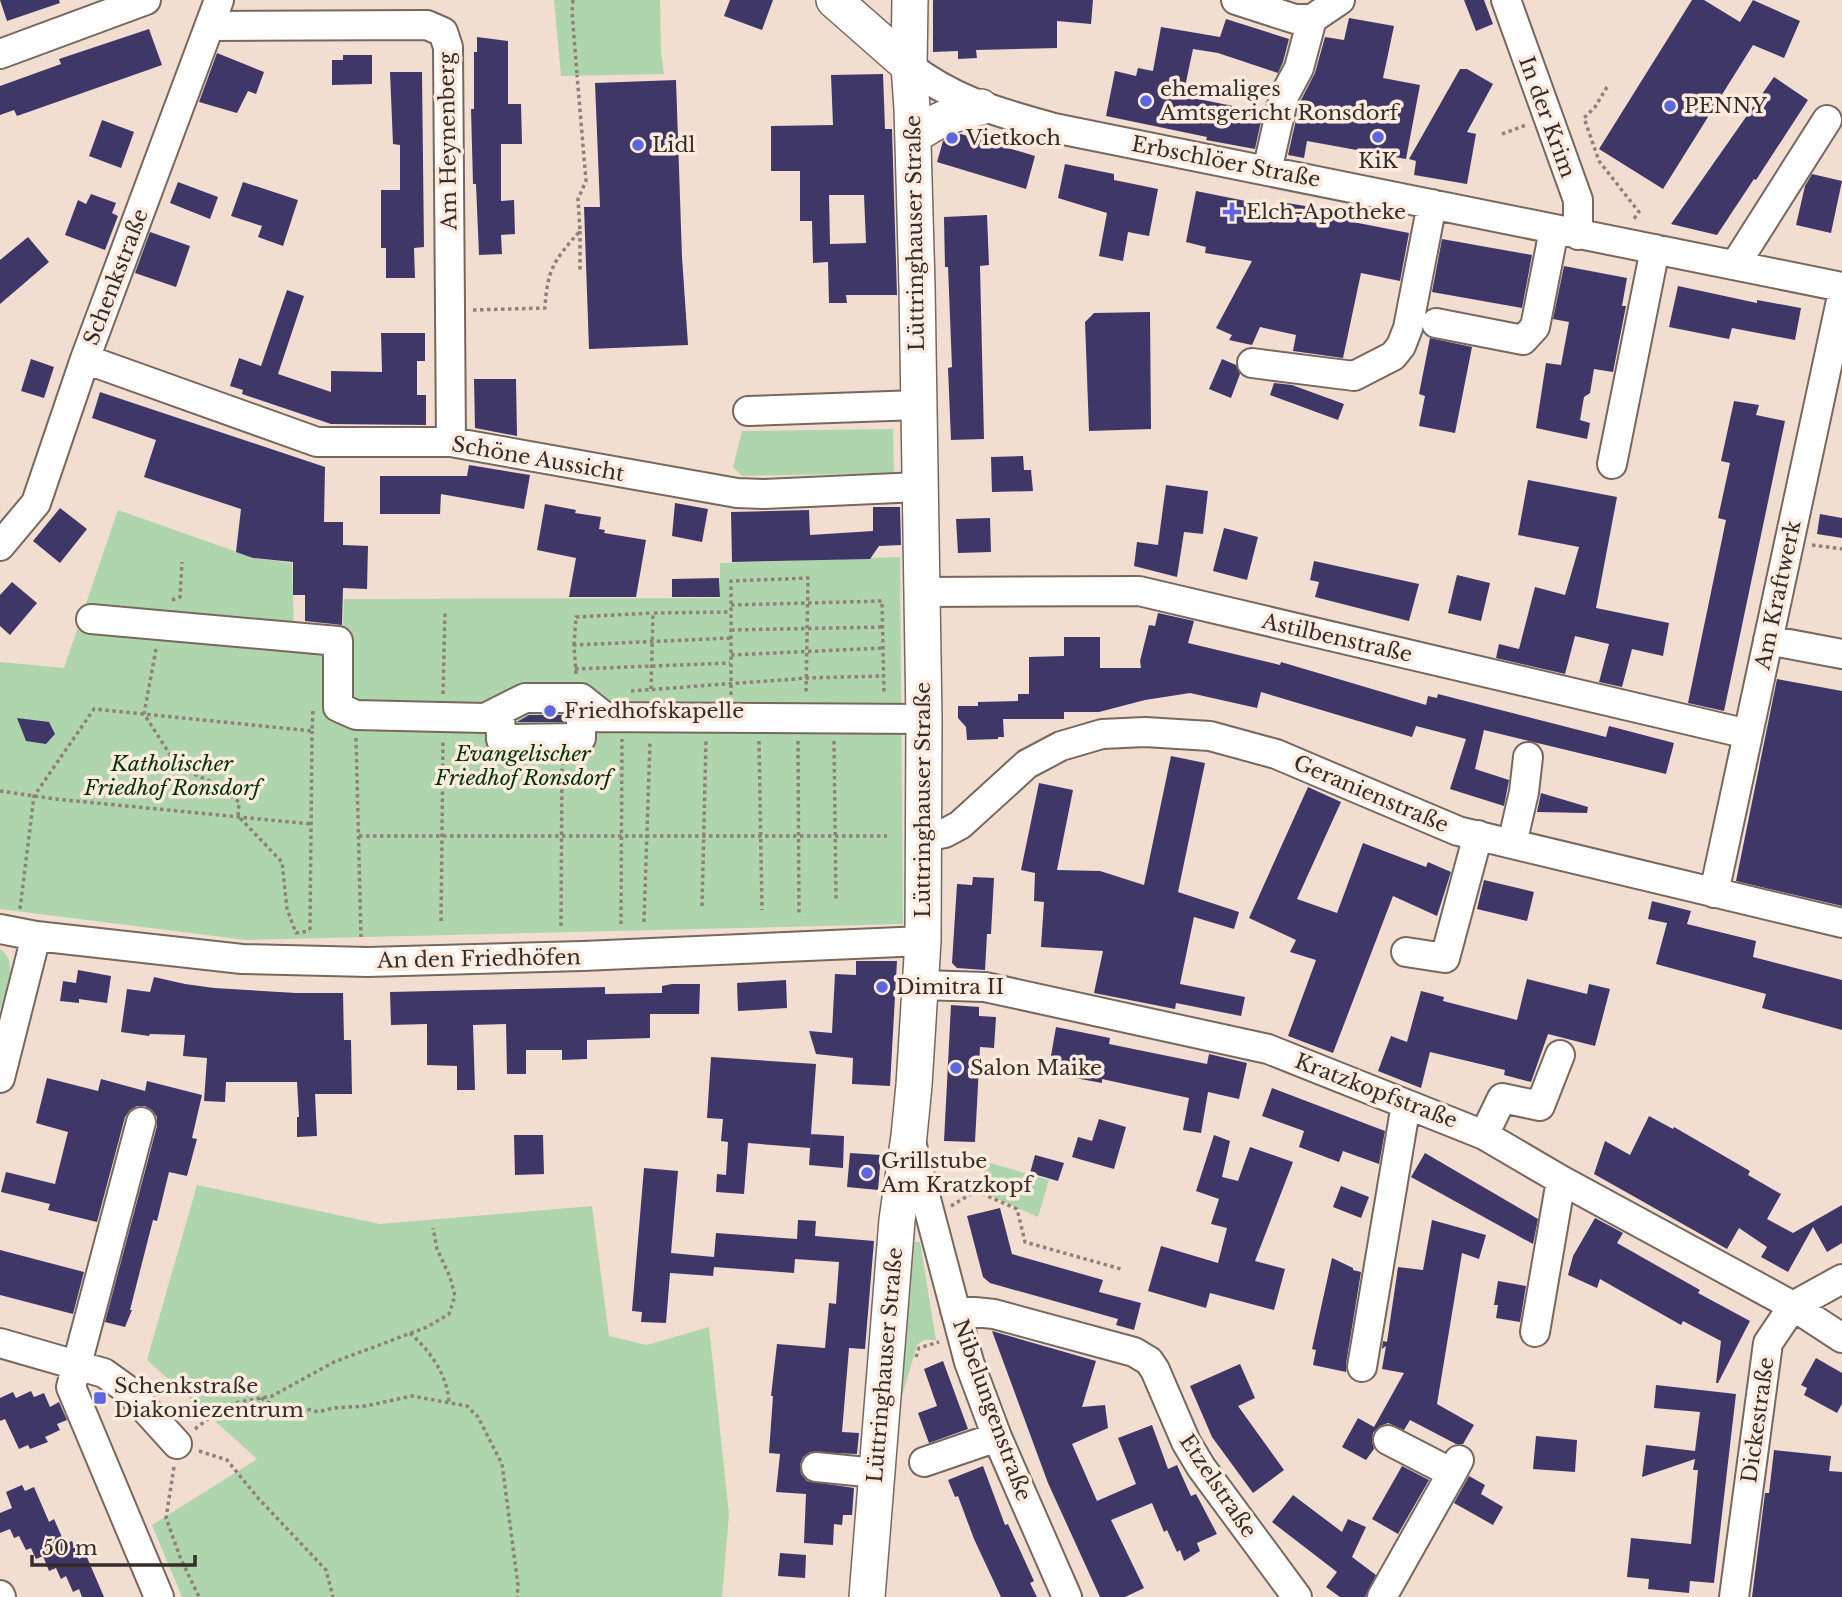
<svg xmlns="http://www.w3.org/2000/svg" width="1842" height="1597" viewBox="0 0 1842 1597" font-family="'Libre Baskerville',serif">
<rect width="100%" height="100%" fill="#f1ded1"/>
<path fill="#afd5ad" d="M554,0H660L661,52L664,74L561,76Z
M893,429L894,473L742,476L733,467L742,431Z
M118,510L254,558L292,563L294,630L343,627L344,599L720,598V563L900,557L903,924L246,940L0,909V662L64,668Z
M0,949C20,962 5,991 0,1010Z
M990,1163L1049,1180L1038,1217L984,1193L982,1174Z
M197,1185L380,1224L592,1206L609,1336L647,1345L709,1327L729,1514L722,1597H182L152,1525L257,1459L147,1360Z
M913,1242H920L936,1340H924L917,1345L902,1396L900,1388Z"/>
<path fill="#403769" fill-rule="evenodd" d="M0,0H59L60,3L7,21Z
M730,0H773L762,30L724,16Z
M933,0H1093L1091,24L1057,21V48L976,50L977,58L958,59V51L933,52Z
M1464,0H1484L1493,24L1476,31Z
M1692,0H1704L1740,22L1753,0L1800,21L1784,58L1753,45L1663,189L1599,149Z
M1349,18L1394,26L1383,78L1420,85L1406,159L1307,141L1304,158L1288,155L1300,102L1315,73L1325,37L1344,40Z
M1226,19L1289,39L1283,62L1278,73L1218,53L1193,49L1183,96L1263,112L1255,149L1206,140L1207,137L1106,116L1115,71L1136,76L1138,68L1153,71L1161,27L1220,37Z
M149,29L162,65L17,116L14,110L0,115V86L61,64L59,59Z
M477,37L508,41V104H521L522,144H501V201L514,200L515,234L501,235L502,254L479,255L476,184H473L471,109H474V52H477Z
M217,53L264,72L256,94L248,91L237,113L199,102Z
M343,55H372V84L332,85V60H343Z
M1460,69H1467L1493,84L1467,132L1476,134L1467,184L1414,175L1416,161L1409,159Z
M390,72H422L424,247L414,248L415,278H386V248H381V190H400V145L393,144Z
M883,74L885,129H892L897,295H846L847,303H829L828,262L813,263L812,221H800V171H771V126L833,125L831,75ZM829,195H864L866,243L830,244Z
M1774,77L1808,100L1756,180L1754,179L1717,235L1671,224Z
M676,80L682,257L688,345L589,349L584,207H600L595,83Z
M102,120L134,132L121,168L89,156Z
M961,134L1035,156L1026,189L937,162L943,141Z
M1065,164L1114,174V180L1158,189L1149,236L1128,232L1123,261L1099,256L1107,213L1058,198Z
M1812,174L1842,181L1831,233L1796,225L1805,186Z
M178,182L218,197L210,219L170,203Z
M243,182L298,200L283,246L258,237L262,226L231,216Z
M1196,191L1286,209L1287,203L1323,209L1355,215L1353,222L1409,233L1400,281L1361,273L1343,358L1293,351L1296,335L1260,327L1252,345L1229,340L1232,335L1216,328L1252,261L1205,253L1206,247L1186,242Z
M91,194L116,203L112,213L118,216L105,250L65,235L78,200L86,204Z
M987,215L989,265L980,266L984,439L951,440L948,368L952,367L948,267H945L944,217Z
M150,232L190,246L176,287L135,273Z
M28,237L49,262L0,304V260Z
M1442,239L1532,255L1522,308L1432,292Z
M1564,266L1627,278L1622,306H1626L1613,372L1594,369L1590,393L1584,397L1580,420L1590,423L1587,439L1536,428L1546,363L1561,365L1569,322L1553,319Z
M1678,286L1757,303V300L1801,308L1795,340L1732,328L1729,339L1669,327Z
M287,290L304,296L278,374L331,392V371L382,372L381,333H425V361H417V395H426V425L331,424L242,394L243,390L230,386L239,358L261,366Z
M1150,312L1151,429L1089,431L1085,322L1094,313Z
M1430,338L1472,347L1455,433L1419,426L1425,396L1419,394Z
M31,359L54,367L44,398L21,391Z
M1222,359L1236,365L1240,374L1231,398L1209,389Z
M474,379H516L517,436L475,428Z
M1274,383L1292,385L1344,404L1338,420L1270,395Z
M100,392L325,467L324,522H343V545L368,546L367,589L343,588L342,625L305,621V595H293V562L253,558L236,552L241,509L144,477L156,440L92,418Z
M1734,401L1759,405L1756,415L1785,421L1724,711L1688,703L1726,520L1718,518L1730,463L1721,461Z
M1023,456L1024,470H1031L1033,491L992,492L991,457Z
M469,465L530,475L524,509L441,494L440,514H380V476H467Z
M1528,480L1617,497L1596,608L1669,623L1663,656L1632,649L1622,687L1599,682L1609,644L1575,636L1565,674L1496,658L1499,644L1519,649L1535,587L1565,595L1579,547L1518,535Z
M1166,485L1208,491L1203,534L1184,532L1177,577L1134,566L1137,542L1158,545Z
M675,503L708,509L702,542L672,536Z
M545,504L576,510L575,513L601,517L599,529L605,530L604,533L646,540L636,597H569L576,558L537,550Z
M873,507H900L901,545L879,546L870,559L732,562L731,512L809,510L810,535L873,531Z
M60,508L87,529L60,563L33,541Z
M1820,514L1842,518V538L1817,534Z
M990,518L991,552L958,553L956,519Z
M1224,528L1258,537L1247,580L1213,571Z
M1314,561L1419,584L1409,621L1315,597L1319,582L1310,580Z
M1457,575L1490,583L1481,621L1448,613Z
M719,578L720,597H672V579Z
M12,582L37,603L10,635L0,626V595Z
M1158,613L1194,621L1188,643L1280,665L1281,662L1426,705L1428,696L1437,698L1438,694L1606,737L1609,726L1674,743L1666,774L1484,730L1475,769L1509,780L1504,806L1450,789L1466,739L1416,726L1412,737L1261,692L1257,708L1190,693L1145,700L1099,712H1064V719H1003L1004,737H998V739L967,740L966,727L958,718V706H978V702L1018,701V694H1029V657L1064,656V637H1100V668H1141L1140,661L1149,625L1155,626Z
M1777,679L1842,691V906L1736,881Z
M529,715H564V722H517Z
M17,718L49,722L55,734L46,744L26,741Z
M1171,756L1205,763L1178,892L1239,912L1234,929L1194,917L1180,984L1245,997L1241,1016L1176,1003L1175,1009L1094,993L1103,951L1041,947L1044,902L1034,901L1035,873L1021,870L1039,783L1073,790L1057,870L1100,871L1144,885Z
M1308,787L1341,802L1297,899L1337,913L1363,843L1426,867L1428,862L1451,872L1437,916L1393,896L1333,1053L1288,1036L1316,960L1290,952L1296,940L1249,918Z
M1541,793L1588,807L1587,813L1537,812Z
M973,877L994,878L991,934H987L985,970L957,968L952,963L957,884L972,885Z
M1484,880L1534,892L1527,921L1477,909Z
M1652,901L1691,911L1687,924L1756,941L1753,957L1842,980V1030L1762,1008L1766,994L1656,964L1667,923L1648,919Z
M856,961H897L890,1086L852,1084L853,1058L816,1054L809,1031L832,1033L835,974L856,975Z
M78,970L111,976L107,1003L79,999V1003L60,1001L63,981L76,983Z
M154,977L185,984L214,988L296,993H343L344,1040H351L352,1094H315L317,1136L297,1137V1117H299L297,1082H226L225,1102L204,1101L207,1058L183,1056L185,1035L150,1034L149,1036L121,1032L127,989L150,992Z
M1527,979L1587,994L1589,984L1610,989L1595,1046L1548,1034L1531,1082L1504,1075L1505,1070L1430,1052L1421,1088L1378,1071L1391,1036L1407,1042L1421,991L1444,997L1443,1001L1517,1020Z
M786,980L787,1008L738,1011L737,983Z
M672,984H700L699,1014H650V1038L587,1040V1059L562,1060V1050H526V1074H507L506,1024L473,1025L475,1090H457V1066L427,1065V1024L391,1025L390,992L605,987V994L662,993V986Z
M951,1005L979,1007V1016L996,1017L994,1048L980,1047L975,1142L944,1141Z
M1056,1027L1110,1038L1109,1044L1207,1064L1209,1054L1247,1063L1239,1099L1208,1092L1201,1133L1183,1130L1189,1098L1102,1079V1083L1048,1073Z
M711,1057L816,1064L810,1148L748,1143L744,1194L716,1192L717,1174L726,1175L728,1142L721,1141L723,1119L707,1118Z
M47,1078L98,1091L101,1079L145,1091L147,1081L202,1095L192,1138L197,1139L187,1176L169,1172L157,1221L153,1220L130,1310H132L125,1327L105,1322L157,1126V1117L152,1110L145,1106H137L130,1110L125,1117L97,1222L48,1210L50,1204L1,1192L6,1172L55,1184L68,1132L36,1123Z
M1272,1088L1385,1131L1379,1164L1343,1151L1339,1162L1299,1147L1304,1131L1262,1116Z
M1649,1116L1673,1129L1674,1127L1750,1171L1748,1175L1781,1194L1767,1219L1793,1233L1842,1205V1243L1827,1252L1813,1227L1788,1272L1761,1257L1767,1247L1739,1228L1727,1249L1594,1174L1605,1141L1630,1155Z
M1099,1119L1126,1127L1114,1169L1072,1157L1078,1137L1092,1141Z
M811,1134L844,1136L843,1168L809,1165Z
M514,1135H543L544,1174L515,1175Z
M1214,1135L1230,1141L1222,1177L1238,1181L1250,1147L1293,1162L1255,1261L1285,1269L1274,1310L1210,1293L1206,1308L1148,1291L1161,1246L1218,1263L1227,1228L1211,1224L1219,1199L1196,1191Z
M850,1153L881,1155L878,1190L847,1187Z
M1425,1153L1538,1219L1533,1244L1411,1177Z
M1035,1155L1064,1163L1058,1181L1030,1173Z
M644,1168L678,1171L671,1253L714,1257L716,1233L797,1239L798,1220L816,1221L815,1236L874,1241L865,1349L849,1348L842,1432L859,1433L857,1454L810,1452L803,1457L800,1465L801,1474L807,1481L854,1488L852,1515H843L842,1525L834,1524L833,1545L804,1543L806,1494L776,1492L780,1454L769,1453L773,1396H771L777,1344L825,1348L829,1303L836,1304L839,1262L795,1259L794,1273L714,1267L713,1276L670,1273L666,1323L641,1322L642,1312L632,1311Z
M1341,1186L1369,1197L1361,1218L1333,1207Z
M1000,1208L1012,1254L1103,1280L1099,1292L1141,1303L1134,1330L1116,1325L1118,1319L990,1283L983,1277L967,1216Z
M1595,1218L1623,1233L1617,1243L1700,1290L1698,1293L1750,1321L1718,1383H1716L1721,1341L1683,1321L1681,1325L1600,1279L1597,1288L1568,1275L1573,1256Z
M1432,1220L1486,1235L1479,1259L1462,1253L1437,1404L1474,1425L1463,1444H1456L1410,1420L1404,1430L1388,1423L1380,1426L1373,1433L1372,1441L1374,1449L1366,1460L1342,1447L1358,1418L1374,1427L1404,1373L1382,1369L1386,1346L1382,1349L1383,1341L1387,1342L1398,1267L1423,1270Z
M0,1250L84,1272L73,1314L0,1295Z
M1332,1258L1353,1268V1270L1361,1272L1346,1364V1372L1313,1365L1316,1350L1312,1349Z
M1498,1281L1526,1286L1520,1322L1496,1318L1498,1305H1494Z
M992,1331L1096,1361L1082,1407L1105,1405L1108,1428L1072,1444L1097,1501L1136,1484L1118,1438L1152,1425L1168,1469L1177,1465L1191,1496L1196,1494L1217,1534L1197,1543L1200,1551L1184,1561L1180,1550L1177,1552L1167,1530L1164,1532L1152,1503L1111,1520L1144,1588L1125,1597H1100L1048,1483Z
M1816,1358L1842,1373V1404L1837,1413L1804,1395L1807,1388L1801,1385Z
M943,1361L968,1429L929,1443L918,1413L937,1406L924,1369Z
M1240,1364L1255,1398L1238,1406L1284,1470L1253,1493L1212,1437L1190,1386Z
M1656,1385L1736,1394L1714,1583L1690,1581L1689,1593L1648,1589L1649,1579L1627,1577L1631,1538L1691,1544L1698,1470H1693L1695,1459L1642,1477L1646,1445L1695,1451L1700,1412L1654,1408Z
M31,1391L34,1397L44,1393L50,1407L59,1402L67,1420L57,1424L60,1430L45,1437L48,1442L30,1449L28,1445L19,1449L5,1419L0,1421V1398L13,1392L16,1398Z
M1536,1436L1577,1440L1575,1472L1533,1469Z
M1774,1450L1831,1456L1829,1471L1842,1472V1597H1752L1765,1493H1769Z
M983,1466L1005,1525L1008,1524L1034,1581L1030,1583L1037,1597H1001L974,1539L958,1496L955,1497L948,1480Z
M1402,1466L1429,1480L1398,1534L1372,1519Z
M1469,1476L1485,1485L1481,1494L1503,1507L1493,1525L1454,1503Z
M22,1485L25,1491L34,1487L49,1522L54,1519L65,1544L72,1541L79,1559L86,1555L104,1597H82L79,1589L73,1592L66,1576L61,1579L56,1568L49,1571L43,1556L36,1559L31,1548L26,1550L19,1536L14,1538L10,1529L0,1533V1513L12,1508L6,1492Z
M1293,1495L1342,1532L1348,1519L1366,1527L1352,1557L1376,1575L1365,1597H1340L1326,1587L1337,1572L1272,1522Z
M780,1553L806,1555L805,1578L778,1576Z"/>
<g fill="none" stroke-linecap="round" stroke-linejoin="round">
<g stroke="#78675d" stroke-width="32">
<path id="minor" d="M1236,0L1295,19H1312L1340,0
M1506,0L1578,200V235
M211,26L427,25L443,32L448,47L451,442
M0,54L146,0
M909,66C956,102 998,112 1054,128L1842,287
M1267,171L1284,96L1299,68L1312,19
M1735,265L1827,120
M1436,323L1523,340L1535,327L1554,230
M85,359L317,442H451L737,493L764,494L919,487
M1252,363L1354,376L1393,356L1401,346L1408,328L1432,204
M748,411L918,405
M1612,464L1655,249
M0,546L36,503L85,359L219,0
M921,592L1139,591L1748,734
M91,619L338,641V707L356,715L485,718L525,698H581L605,717
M1768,640L1842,654
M500,711L501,739L581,738V698
M587,717L924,719
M924,837L945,833L960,825L1027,764L1061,746L1102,734L1145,732L1210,736L1276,754L1458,831L1842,923
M1512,844L1524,792L1528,757
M1714,893L1842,296
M0,929L36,936L242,959L368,962L583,956L923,941
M1406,952L1445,958L1478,835
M921,985L985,987L1268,1049L1484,1135L1561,1180L1793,1306L1842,1338
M0,1078L36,936
M141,1122L71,1387L159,1597
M1484,1135L1502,1098L1540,1106L1560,1055
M911,1142L969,1362L997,1437L1067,1597
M955,1310L994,1314L1134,1352L1149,1361L1155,1370L1186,1442L1201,1467L1297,1597
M1535,1332L1561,1180
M0,1343L104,1373L129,1391L177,1444
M1362,1367L1406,1104
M1388,1440L1452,1473L1459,1460
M924,1462L997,1437
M816,1467L876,1473
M0,1595L1,1597
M1382,1597L1452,1473
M1734,1597L1768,1343L1793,1306L1842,1279"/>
</g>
<g stroke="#78675d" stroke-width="38">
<path id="major" d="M834,0L909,66
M913,137C935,120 955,113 981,107
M867,1597L897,1220L909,1136L914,1085L923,941L924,719L917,286L912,108L909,66L910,0"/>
</g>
<path stroke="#8f8179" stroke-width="3.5" stroke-dasharray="3.5 3.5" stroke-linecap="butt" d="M573,0L572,11L577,74
M1607,87L1595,107L1584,118L1599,161L1639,212L1633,220
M1502,134L1526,125
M580,231V271
M473,310L545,308C547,270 554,260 580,231L578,199L586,181L577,75
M1812,545L1842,549
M172,600L180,597L182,562
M731,605L882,601L884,695
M731,630L882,627
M574,645L576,617L653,613
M156,649L144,714L178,767L212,782L239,802L238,816L282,862L287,909L296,933L310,931
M731,655L883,648
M575,669L730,663
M576,674L574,645L731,638
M651,689L653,613L731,612
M631,691L807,678L883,676
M443,694L445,612
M731,695V581L808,578L806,694
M356,738L361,937
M759,741L762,910
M798,741L799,915
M834,741L836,901
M0,791L55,799L311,824
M359,836H887
M702,906L706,741
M20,909L34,796L94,709L312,731L313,711
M441,921L443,740
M644,922L650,742
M621,924L622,739
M561,926L562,761
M310,930L312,731
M948,1185L976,1191L1017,1209L1025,1242L1121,1269
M951,1206L976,1191
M410,1333C430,1351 447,1374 449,1402
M916,1357L919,1348L939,1342
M261,1398L275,1406H295L318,1412L333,1408L366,1406L412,1396L467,1406L478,1417L502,1464L518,1585L517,1597
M195,1429L213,1415L234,1403L272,1396L334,1362L427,1327L449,1314L455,1296L450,1277L437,1249L433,1228
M199,1451L227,1460L258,1498L326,1570L333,1597
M174,1467L166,1518L180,1557L199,1597"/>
<use href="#minor" stroke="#fff" stroke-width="28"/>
<use href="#major" stroke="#fff" stroke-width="35"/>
</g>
<g fill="#5b67de" stroke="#feebdf" stroke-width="2.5">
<circle cx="1146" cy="101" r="7"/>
<circle cx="1670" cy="106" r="7"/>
<circle cx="1378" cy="137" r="7"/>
<circle cx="952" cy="138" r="7"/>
<circle cx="638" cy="145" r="7"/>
<path d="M1228.5 201.5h7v7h7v7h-7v7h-7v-7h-7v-7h7z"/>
<circle cx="550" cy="711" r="7"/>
<circle cx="882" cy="987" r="7"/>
<circle cx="956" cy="1068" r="7"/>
<circle cx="867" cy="1173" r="7"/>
<rect x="93" y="1391" width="14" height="14" rx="3.5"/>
</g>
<g text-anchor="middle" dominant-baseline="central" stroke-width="7" stroke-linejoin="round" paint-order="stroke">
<g font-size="21" fill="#352d29" stroke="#feebdf" text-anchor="start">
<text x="1160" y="89">ehemaliges<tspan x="1160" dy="24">Amtsgericht Ronsdorf</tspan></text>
<text x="1684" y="106">PENNY</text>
<text x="966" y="138">Vietkoch</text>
<text x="652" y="145">Lidl</text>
<text x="1378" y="161" text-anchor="middle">KiK</text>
<text x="1246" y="212">Elch-Apotheke</text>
<text x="564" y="711">Friedhofskapelle</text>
<text x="896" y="987">Dimitra II</text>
<text x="970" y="1068">Salon Maike</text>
<text x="881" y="1161">Grillstube<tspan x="881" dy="24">Am Kratzkopf</tspan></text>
<text x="114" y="1386">Schenkstraße<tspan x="114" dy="24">Diakoniezentrum</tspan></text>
</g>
<g font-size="21" fill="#352d29" stroke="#feebdf">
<text transform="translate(1547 117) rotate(70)">In der Krim</text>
<text transform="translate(448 141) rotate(-91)">Am Heynenberg</text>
<text transform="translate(1226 162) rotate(11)">Erbschlöer Straße</text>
<text transform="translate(915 233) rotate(-91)">Lüttringhauser Straße</text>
<text transform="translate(116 277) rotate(-69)">Schenkstraße</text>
<text transform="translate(538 459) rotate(10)">Schöne Aussicht</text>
<text transform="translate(1778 595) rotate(-78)">Am Kraftwerk</text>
<text transform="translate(1337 638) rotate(13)">Astilbenstraße</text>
<text transform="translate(1371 794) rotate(23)">Geranienstraße</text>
<text transform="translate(923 800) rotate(-90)">Lüttringhauser Straße</text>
<text transform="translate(479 959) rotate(-1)">An den Friedhöfen</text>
<text transform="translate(1376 1091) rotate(21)">Kratzkopfstraße</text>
<text transform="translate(885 1365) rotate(-85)">Lüttringhauser Straße</text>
<text transform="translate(992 1410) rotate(70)">Nibelungenstraße</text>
<text transform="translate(1758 1420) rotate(-82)">Dickestraße</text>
<text transform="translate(1218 1486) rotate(56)">Etzelstraße</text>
</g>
<g font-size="21" font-style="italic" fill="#013506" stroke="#feebdf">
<text x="523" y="754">Evangelischer<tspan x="523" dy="24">Friedhof Ronsdorf</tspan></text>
<text x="172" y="764">Katholischer<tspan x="172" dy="24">Friedhof Ronsdorf</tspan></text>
</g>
</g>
<path d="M32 1555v10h163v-10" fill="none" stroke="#352d29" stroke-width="3.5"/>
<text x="42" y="1555" font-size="21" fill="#352d29" stroke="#feebdf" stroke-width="5" paint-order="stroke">50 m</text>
</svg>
